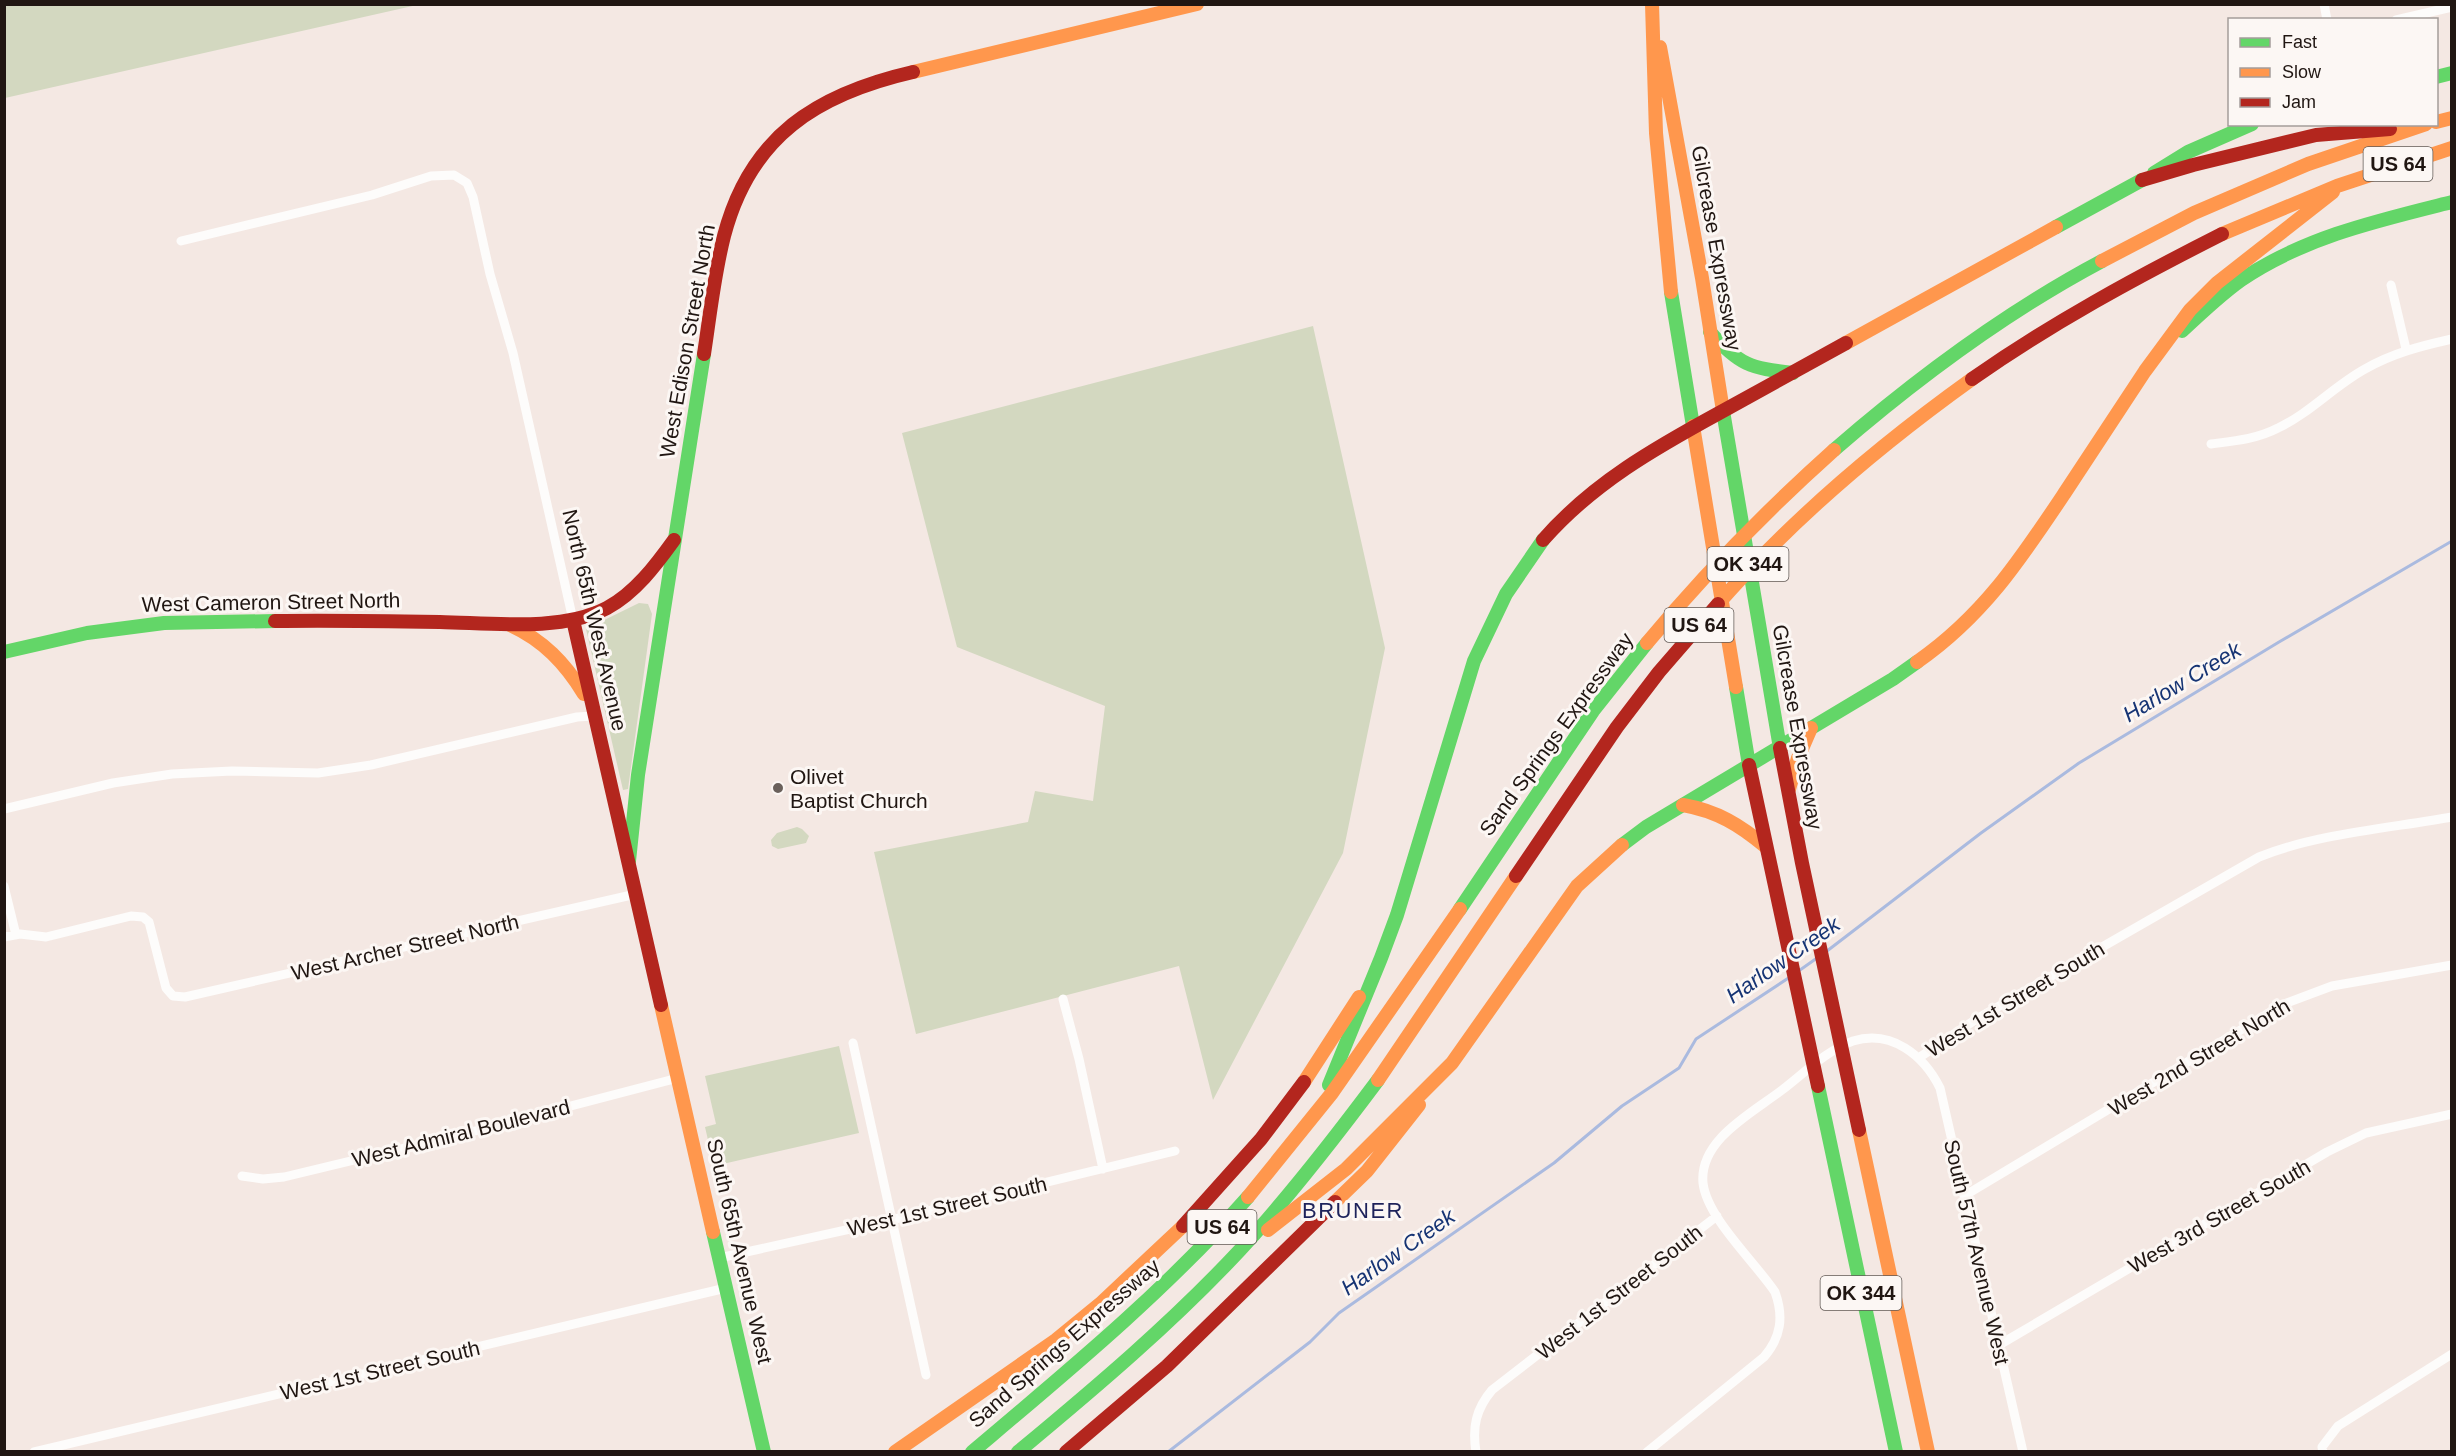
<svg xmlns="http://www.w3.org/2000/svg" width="2456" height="1456" viewBox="0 0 2456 1456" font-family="Arial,sans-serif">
<rect width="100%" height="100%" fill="#f4e8e3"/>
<path fill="#d3d8c0" d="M5,4H417V5L5,98Z
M1313,326L1385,648L1343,853L1213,1100L1179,966L916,1034L874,852L1028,822L1035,791L1093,801L1105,706L957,647L902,433Z
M639,603L648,604L652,614L628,789L623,790L586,629Z
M797,827L802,829L809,836L806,843L778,849L772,846L771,840L777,833Z
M839,1046L859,1133L714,1166L705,1127L716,1124L705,1076Z"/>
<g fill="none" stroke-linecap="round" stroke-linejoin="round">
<path stroke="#aabadf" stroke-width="3" d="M1827,951L1981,833L2079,763L2279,642L2452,541
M1800,970L1817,958
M1168,1452L1310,1342L1339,1313L1554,1163L1622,1106L1679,1068L1696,1039L1790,977"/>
<path stroke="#fdfcfb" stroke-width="9" d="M2324,4L2327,20
M2396,20L2452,7
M181,241L372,195L431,176L454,175L467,183L473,197L490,274L513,353L573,620
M2391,285L2406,349
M2211,444C2234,441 2257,439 2278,428C2310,413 2334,386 2365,369C2393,353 2421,346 2452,339
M4,809L113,783L172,774L232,771L318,773L371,765L577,717L593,716
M4,886L16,935
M4,937L20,934L46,937L131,916L143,917L149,922L166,988L173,996L185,997L636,894
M1063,999L1079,1059L1103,1169
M853,1043L926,1375
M1920,1057L1975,1020L2259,857C2315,834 2391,828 2452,817
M242,1176L263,1179L284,1177L479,1130L678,1078
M1964,1196L2284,1004L2332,986L2452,965
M719,1258L891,1220L1175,1151
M1999,1345L2327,1152L2366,1133L2452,1114
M34,1452L726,1288
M1476,1452C1472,1427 1476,1409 1492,1390L1717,1216
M1647,1452L1764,1357C1781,1337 1784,1317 1775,1292C1755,1262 1707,1218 1703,1183C1699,1140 1752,1113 1782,1090C1803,1074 1827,1050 1853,1041C1892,1029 1924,1056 1940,1088L2023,1452
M2323,1452L2322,1447L2338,1426L2452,1354"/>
<path stroke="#63d668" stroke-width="14" d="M2436,77L2452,73
M2154,173L2188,152L2252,124
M2056,227L2142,180
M1671,292L1693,426
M2182,331C2201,313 2220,295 2241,280C2304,237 2380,220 2452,202
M1710,332C1739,365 1750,368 1793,373
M1723,411L1780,748
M1834,450C1916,379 2006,312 2102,261
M4,652L87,633L164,623L275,621
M1736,687L1749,765
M1622,845L1646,827L1893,679L1917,662
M629,861L638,775L704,354
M1460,909L1593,711L1647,643
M1381,958L1397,915L1474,661L1506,594L1543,540
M1329,1085L1381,958
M1818,1086L1896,1452
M713,1232L764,1452
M972,1452C1068,1371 1165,1291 1248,1197
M1018,1452C1095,1388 1172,1323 1240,1250C1290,1196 1334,1139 1378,1080"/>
<path stroke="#ff974d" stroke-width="14" d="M1652,4L1656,133L1671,292
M1660,47L1702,278L1723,411
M913,72L1197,4
M2436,122L2452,118
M2222,234L2337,186L2452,148
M2102,261L2194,213L2308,164L2426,124
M1846,343L2056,227
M2145,371L2190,310L2217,283L2333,192
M1693,426L1736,687
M1718,604C1792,519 1880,445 1972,379
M510,625C543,640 565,663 584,694
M1647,643C1705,573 1767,510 1834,450
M1917,662C1983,616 2020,560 2064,494C2091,453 2118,412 2145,371
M1789,789L1798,758L1811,728
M1683,805C1717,811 1740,825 1766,847
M661,1005L713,1232
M1452,1063L1577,886L1622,845
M1378,1080L1516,876
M1304,1082L1359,997
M1859,1130L1928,1452
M1248,1197L1332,1093L1460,909
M1335,1202L1367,1171L1419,1105
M1268,1230L1346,1169L1452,1063
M895,1452L1056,1340L1100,1304L1183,1226"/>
<path stroke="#b3261e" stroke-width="14" d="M2142,180L2193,165L2316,135L2390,129
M704,354C710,315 714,275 724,236C750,136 817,94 913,72
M1972,379C2052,323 2135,278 2222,234
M1543,540C1593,483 1655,448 1721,412C1762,389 1804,366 1846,343
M573,620L661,1005
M275,621C330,620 385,621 440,622C491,623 561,632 607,608C635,593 656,565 674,540
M1780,748L1802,863L1859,1130
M1749,765L1818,1086
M1516,876L1617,727L1659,672L1718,604
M1183,1226L1261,1139L1304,1082
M1066,1452L1167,1366L1335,1202"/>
</g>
<circle fill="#6a605b" stroke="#fcf7f4" stroke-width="2" cx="778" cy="788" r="6"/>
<g text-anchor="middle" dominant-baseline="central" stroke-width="6" stroke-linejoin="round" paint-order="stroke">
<g fill="#fcf7f4" stroke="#625a56" stroke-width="1.5">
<rect x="2363.5" y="147" width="69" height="34" rx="4.5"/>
<rect x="1707.5" y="547" width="81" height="34" rx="4.5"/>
<rect x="1664.5" y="608" width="69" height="34" rx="4.5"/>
<rect x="1187.5" y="1210" width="69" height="34" rx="4.5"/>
<rect x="1820.5" y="1276" width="81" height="34" rx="4.5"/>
</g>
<g font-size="20" font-weight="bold" fill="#201612">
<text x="2398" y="164">US 64</text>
<text x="1748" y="564">OK 344</text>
<text x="1699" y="625">US 64</text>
<text x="1222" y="1227">US 64</text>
<text x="1861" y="1293">OK 344</text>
</g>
<g font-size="21" fill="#201612" stroke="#fcf7f4">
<text transform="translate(1717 248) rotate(80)">Gilcrease Expressway</text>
<text transform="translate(687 341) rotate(-80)">West Edison Street North</text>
<text transform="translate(271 602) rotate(-1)">West Cameron Street North</text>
<text transform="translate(595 620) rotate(77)">North 65th West Avenue</text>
<text transform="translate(1798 727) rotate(80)">Gilcrease Expressway</text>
<text transform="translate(1556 734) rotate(-54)">Sand Springs Expressway</text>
<text transform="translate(405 947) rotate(-13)">West Archer Street North</text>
<text transform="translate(2015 999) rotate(-31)">West 1st Street South</text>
<text transform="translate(2199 1057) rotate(-31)">West 2nd Street North</text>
<text transform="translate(461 1133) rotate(-14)">West Admiral Boulevard</text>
<text transform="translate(947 1206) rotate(-13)">West 1st Street South</text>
<text transform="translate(2219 1216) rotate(-30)">West 3rd Street South</text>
<text transform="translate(740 1251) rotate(77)">South 65th Avenue West</text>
<text transform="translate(1977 1252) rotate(77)">South 57th Avenue West</text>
<text transform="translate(1619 1292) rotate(-38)">West 1st Street South</text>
<text transform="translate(1064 1343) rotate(-41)">Sand Springs Expressway</text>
<text transform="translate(380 1370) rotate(-13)">West 1st Street South</text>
</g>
<g font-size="21" fill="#201612" stroke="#fcf7f4" text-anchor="start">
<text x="790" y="776">Olivet<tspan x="790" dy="24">Baptist Church</tspan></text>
</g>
<g font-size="22" font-style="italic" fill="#163474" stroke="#fcf7f4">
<text transform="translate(2182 682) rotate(-31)">Harlow Creek</text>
<text transform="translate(1783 960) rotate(-35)">Harlow Creek</text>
<text transform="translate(1398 1252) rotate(-35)">Harlow Creek</text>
</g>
<g font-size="22" letter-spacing="1.5" fill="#1e235b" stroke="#fcf7f4">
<text x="1353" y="1210">BRUNER</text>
</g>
</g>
<rect width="2456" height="1456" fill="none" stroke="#201612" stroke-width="12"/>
<rect x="2228" y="18" width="210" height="108" fill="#fcf7f4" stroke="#a49d9a" stroke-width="1.5"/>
<rect x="2240" y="38" width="30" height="9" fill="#63d668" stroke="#a49d9a" stroke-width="1.5"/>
<text x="2282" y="48" font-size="18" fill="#201612">Fast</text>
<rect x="2240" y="68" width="30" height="9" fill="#ff974d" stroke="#a49d9a" stroke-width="1.5"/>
<text x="2282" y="78" font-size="18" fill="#201612">Slow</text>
<rect x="2240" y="98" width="30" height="9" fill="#b3261e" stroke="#a49d9a" stroke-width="1.5"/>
<text x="2282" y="108" font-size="18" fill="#201612">Jam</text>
</svg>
